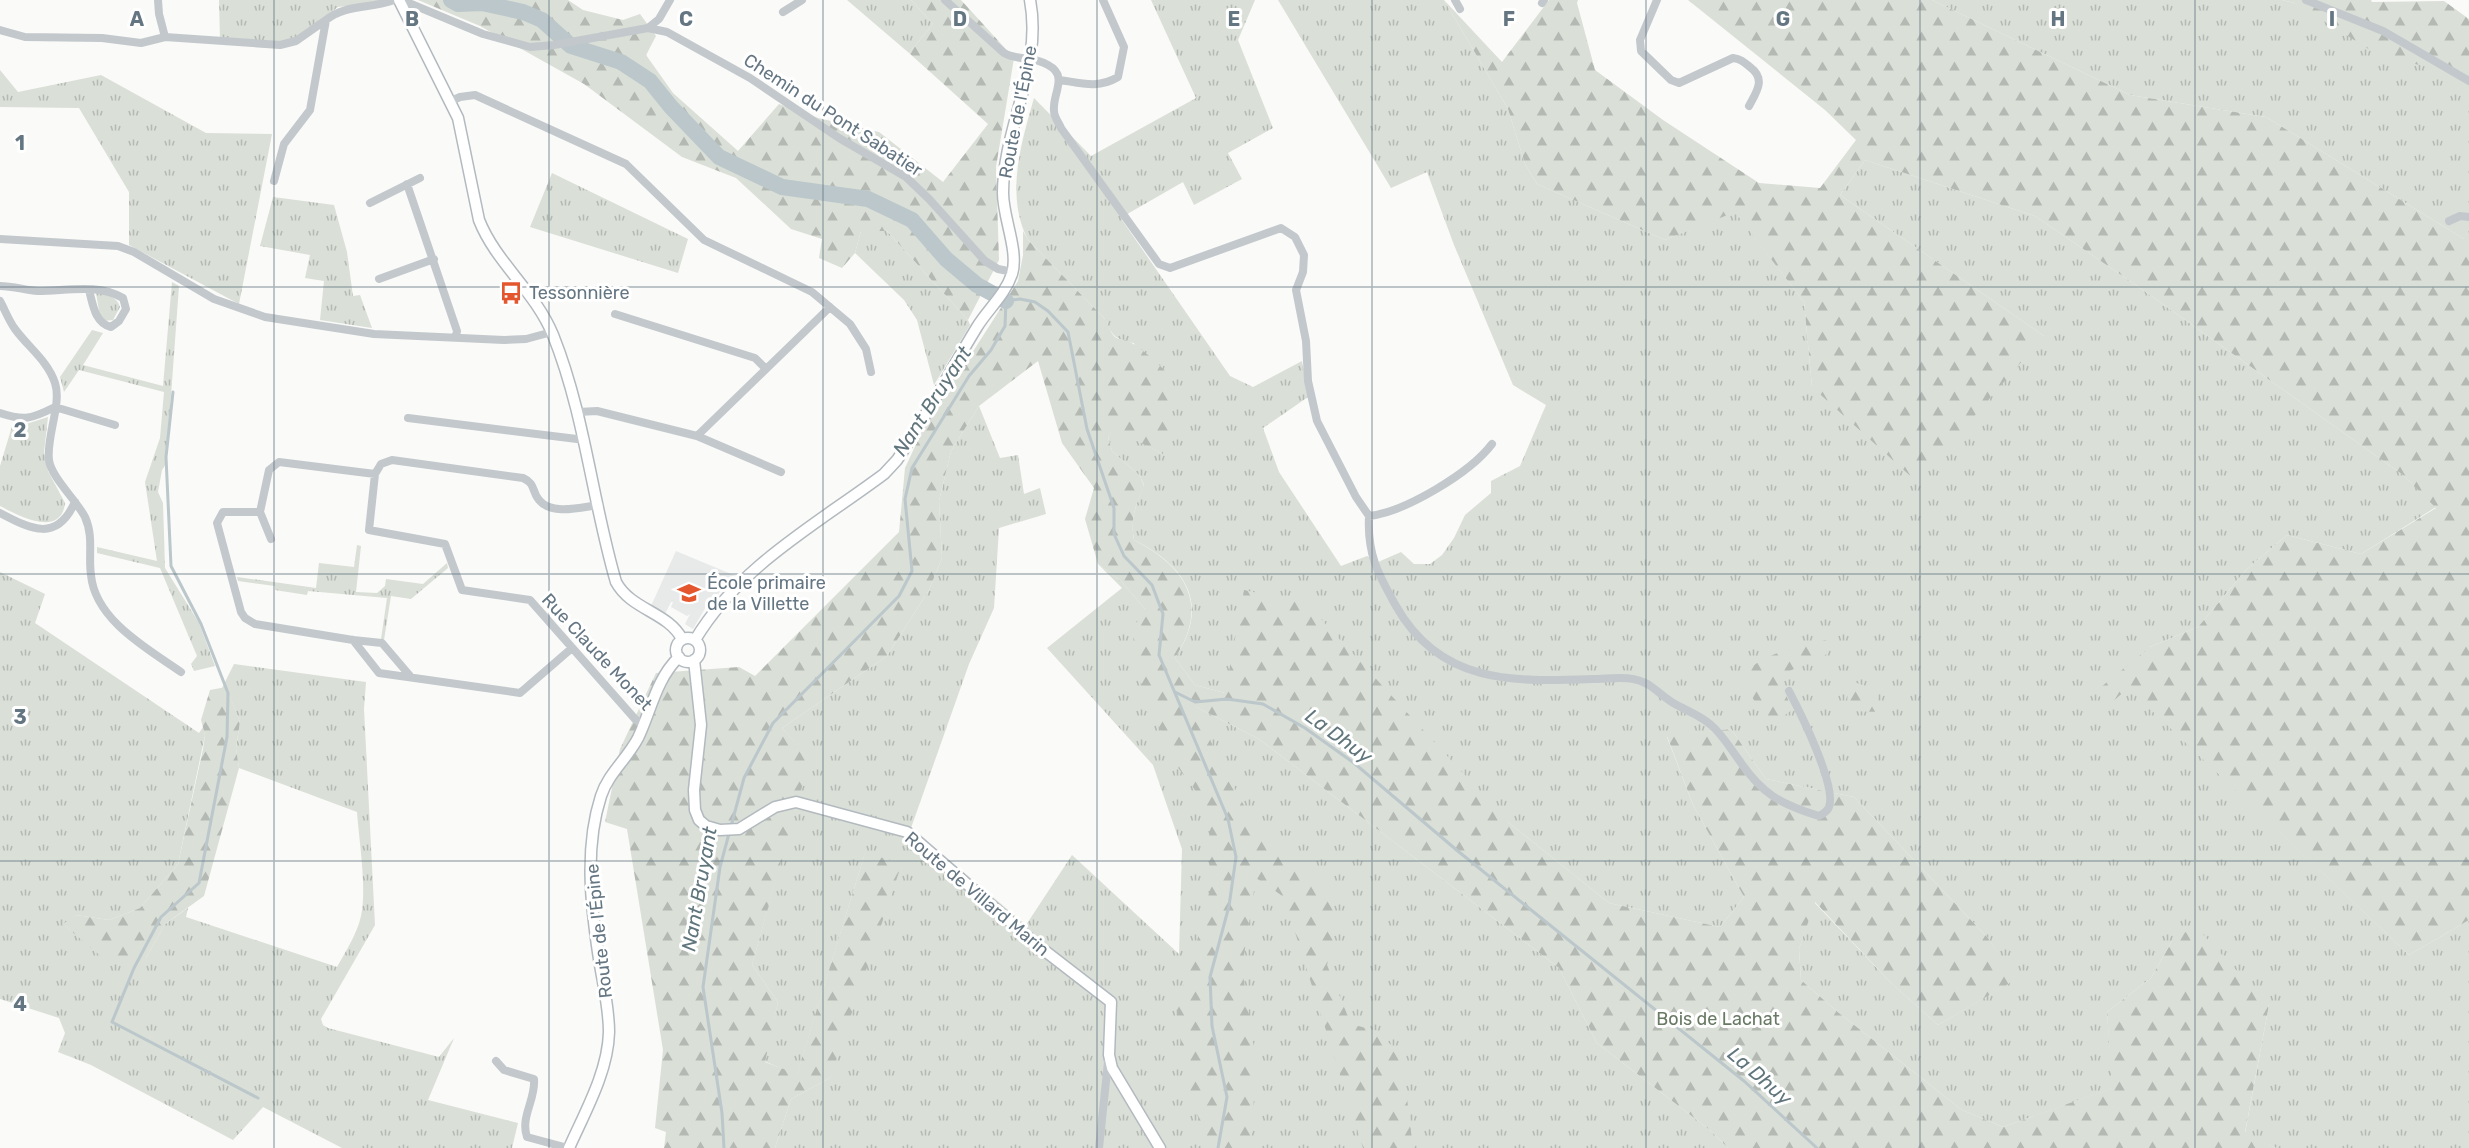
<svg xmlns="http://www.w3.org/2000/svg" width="2469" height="1148" viewBox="0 0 2469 1148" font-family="Rubik,sans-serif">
<defs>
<pattern id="grass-tufts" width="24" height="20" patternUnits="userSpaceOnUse" patternTransform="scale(1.5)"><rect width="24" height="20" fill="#dadfd7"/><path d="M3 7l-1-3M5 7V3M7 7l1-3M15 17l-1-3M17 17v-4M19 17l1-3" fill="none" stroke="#b4b9b4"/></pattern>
<pattern id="forest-firs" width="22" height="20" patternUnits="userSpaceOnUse" patternTransform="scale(1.5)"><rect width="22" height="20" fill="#dadfd7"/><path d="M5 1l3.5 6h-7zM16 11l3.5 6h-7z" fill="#b4b9b4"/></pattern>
</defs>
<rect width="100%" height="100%" fill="#fafaf8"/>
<path fill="#e8e9e9" d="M676,551L736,576L707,605L693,629L685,624L690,614L687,616L671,607L673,602H671L665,614L651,606Z"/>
<path fill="url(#grass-tufts)" d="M219,0H379L374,3L338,7L296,38L278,44L220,39Z
M847,0H911L933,24L909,53Z
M1151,0H1255L1238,40L1273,128L1228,153L1242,179L1194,205L1183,182L1129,213L1122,220L1230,376L1253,387L1302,361L1308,397L1263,428L1279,472L1341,566L1367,556L1378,562L1401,552L1414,564H1430L1442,555L1454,538L1465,515L1491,493V481L1520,466L1546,405L1513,385L1454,245L1427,172L1391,188L1278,0H1444L1508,109L1525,164L1537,184L1665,240L1735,211L1804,302L1812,387L2044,336L1840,195L1865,160L2035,216L2143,290L2403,475L2436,507L2361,554L2287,535L2246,570L2198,627L2150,647L2128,687L2409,955L2469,920V1148H2276L2245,1133L2269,1005L2172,941L2151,978L2107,1012L2113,1088L2003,1127L1962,1110L1839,1013L1801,980L1799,949L1814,902L1891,983L1938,1025L2014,980L1988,938L1854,797L1766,779L1731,729L1667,737L1693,805L1744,897L1720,927L1609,903L1508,822L1225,693L1195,685L1175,658C1211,604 1186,566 1134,540C1130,520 1136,504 1144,485L1140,476L1112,451L1108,437L1113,428L1163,454L1134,343C1117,340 1111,336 1106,320L1028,240C1005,195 1021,144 1034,98L1091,156L1196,98Z
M1932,0H2282L2295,3L2469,77V239H2464L2266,117L2130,95Z
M0,70L18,92L101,75L206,133L272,134L239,304L129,245V192L79,108L0,107Z
M552,173L688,239L678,273L530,227Z
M273,197L334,205L347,252L353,296L360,295L372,328L320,320L324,281L305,278L310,255L260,246Z
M861,231H887L968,320L970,325L934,385L917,320L904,300L855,253Z
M172,282L179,286L166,464L162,470L158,492L163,503L165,568L199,623L215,666L194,671L191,664L197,656L160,568L97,553V547L157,561L145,482L160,438L164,392L79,370L64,392L60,377L92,330L103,333L83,365L163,386Z
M96,293C106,294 117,296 120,307L113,320L104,321L100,316Z
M979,406L1000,458L1018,455L1024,494L1040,488L1046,514L999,528L994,608L969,664L911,828L1026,925L1072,855L1179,954L1182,849L1153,765L1047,648L1122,588L1098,564L1121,581L1145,609L1139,678L1259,739L1559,968L1597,1043L1711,1131L1728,1148H775L791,1099L830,1078L865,853L797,1075L764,1061L778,1002L752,965L809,758L782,728L887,656L929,590L942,558L939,501L951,451Z
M48,417L44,452L48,471L65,503C61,539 17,515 0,506V466L13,423L26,424Z
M357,545L361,546L356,592L377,593L385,586L386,579L423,584L447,563L448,568L411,599L391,596L384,640L381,639L387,598L308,591L307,595L275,590V586L238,581L237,577L316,588L319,563L354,567Z
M0,572L45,594L35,623L199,733L203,727L205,735L178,864L140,908L109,920L76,915L64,925L87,943L146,958L165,924L188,908L186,917L337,967C346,951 357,934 361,916C367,888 359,841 357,812L239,768L236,748L240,722L226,688H222L234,664L366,682L364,709L375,925L321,1019L323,1025L328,1028L439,1057L454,1038L428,1100L518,1123L512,1148H342L263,1107L233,1140L91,1065L58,1052L65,1033L59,1018L0,999Z"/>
<path fill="url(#forest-firs)" d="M418,0H568L583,10L623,20L640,14L656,36L646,55L673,93L738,151L779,104L818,118L879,132L943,182L988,124L909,53L933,24L911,0H961L1014,58L996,167L999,260L968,320L887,231H861L855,253L842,268L819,258L822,239L791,229L736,178L682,157L584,84L480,26Z
M1444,0L1502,62L1549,0H1578L1577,3L1595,70L1663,120L1759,183L1820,188L1856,140L1825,110L1688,0H1932L2130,95L2266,117L2464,239H2469V920L2409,955L2128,688L2109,705L2095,692L2150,647L2198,627L2246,570L2287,535L2361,554L2436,508L2403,475L2143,290L2035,216L1865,160L1840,195L2044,336L1917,482L1812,387L1804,302L1735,212L1665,240L1537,184L1525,164L1508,109Z
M2282,0H2371L2372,2L2444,1L2469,19V77L2378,55L2295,3Z
M1023,231L1028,240L1106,320C1116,348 1118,333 1135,345C1142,349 1166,370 1169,376C1179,399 1167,431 1163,454L1113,429L1108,437L1112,451L1140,476L1144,486C1136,504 1130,519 1134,540C1186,567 1210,604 1175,658L1195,685L1225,693L1244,590L1307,604L1508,822L1609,903L1720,927L1744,897L1693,805L1667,736L1731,729L1766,779L1854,797L1988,938L2015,980L1938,1025L1891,983L1815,902L1799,949L1801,980L1839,1013L1962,1110L2003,1127L2112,1088L2107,1012L2151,978L2172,941L2195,926L2269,1005L2245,1132L2276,1148H1728L1711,1131L1597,1043L1559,968L1259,739L1196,707L1219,760L1252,820L1333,896L1334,936L1327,965L1351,1024L1377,1031L1402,1056L1413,1148H1363L1284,897L1256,878L1242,968L1256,1062L1251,1148H1202L1205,1140L1183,1068L1177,1005L1193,957L1212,881L1208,852L1211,818L1195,790L1173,761L1139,678L1132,630L1145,609L1121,581L1098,564L1085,519L1094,488L1062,443L1038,361L979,406L951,451L939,501L942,558L929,590L887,656L782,728L810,758L752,965L778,1002L765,1062L797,1074L865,853L902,863L830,1078L791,1099L775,1148H664L666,1132L655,1128L663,1050L627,829L605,822L620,749L656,673L739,667L755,676L899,532L905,468L937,399L965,364L1018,281L1023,255Z
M1826,640L1827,654L1785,673L1783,687L1792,710L1782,717L1762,716L1742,677C1759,653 1799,647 1826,640Z
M1848,680L1874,689L1882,712L1847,711Z
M226,687L240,722L236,748L239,768L204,896L165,924L146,958L110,964L63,924L76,915L109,920L140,908L178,864L203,749L205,735L201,720L210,690Z"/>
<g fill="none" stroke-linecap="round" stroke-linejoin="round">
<path stroke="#bbc7cb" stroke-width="3" d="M173,392L166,457L171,566L201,624L228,693L227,737L199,883L161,917L134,968L112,1022L258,1098
M1175,692L1195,702L1227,699L1263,704L1305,728L1354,763L1459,852L1744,1081L1817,1148
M724,1148L722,1113L703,987L720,867L744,778L773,723L899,596L912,571L905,499L912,468L969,376L991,350L1005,326L1006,301L1020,299L1035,302L1048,311L1068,332L1087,429L1114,508V534L1124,556L1152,585L1163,614L1159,655L1228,819L1236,857L1229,906L1210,977L1212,1026L1227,1097L1218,1148"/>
<path stroke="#bbc7cb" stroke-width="16" d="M451,0L458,4L482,3L523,12L542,20L571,46L621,62L650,81L671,107L719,157L782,187L868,199L912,220L946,259L977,285L1006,301"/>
<g stroke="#b3babf" stroke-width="13">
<path id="secondary" d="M399,0L458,118L479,220C496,263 535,291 553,335C585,415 592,500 616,582C631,610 668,612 682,639
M676 650a12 12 0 1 1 24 0a12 12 0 1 1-24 0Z
M695,640C739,566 817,524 884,474L897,460C926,417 950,371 977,327C988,309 1005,295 1012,274C1019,251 1003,218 1003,193C1003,127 1043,68 1030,0
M694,660L701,725L694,790L695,810L699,820L706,826L720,830L739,829L775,807L796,802L907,832L1036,944L1111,1002L1109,1055L1112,1068L1160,1148
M569,1148C585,1112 608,1072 609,1032C609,1007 603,984 599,959C591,907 584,848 601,796C608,774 627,759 638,738C651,711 656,679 679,657"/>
</g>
<path stroke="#c3c8cc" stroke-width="8" d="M158,0L159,14L165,37L280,45L296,41L326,20
M945,0L1004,53C1018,61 1034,56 1048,65C1069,76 1052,94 1054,111C1054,117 1059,123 1061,128L1159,264L1170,268L1281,228L1295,237L1304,255L1303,272L1296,290L1306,341L1308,381L1317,421L1356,497L1369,516C1405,512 1470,473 1492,444
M1455,0L1460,9
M1657,0L1640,40L1641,51L1671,80L1679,83L1733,58C1741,59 1744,62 1750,67C1766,79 1757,91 1749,106
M2306,0L2383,31L2469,81
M1542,3L1544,0
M401,5L409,3L483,34L530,47L554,45L648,28L667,32L750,78L839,138L906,177L929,199L985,261L998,269L1013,272
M783,12L802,0
M648,28L659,19L670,0
M0,30L25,37L102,38L141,43L165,37
M1060,80C1081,83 1098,89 1118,77L1124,47L1103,0
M451,101L460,97L475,95L626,164L704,240L812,292L850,324L866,349L871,372
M274,181L284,144L310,110L326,20C345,4 371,9 394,0
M407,184L457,331L456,336
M370,203L420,178
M2449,221L2460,216L2469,217
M0,239L118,246L134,252L214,299L265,317L374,334L504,340L526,339L552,332
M379,279L434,259
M0,286C13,286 25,290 38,291C66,291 98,283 123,298L126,309L119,321L111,327C95,323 93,305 89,290
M0,301C5,310 9,321 15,329C28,347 48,361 55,383C62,404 46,437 49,460C51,477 77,501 85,517C94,537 88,555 91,575C95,620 148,649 181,672
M615,314L755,358L766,369
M578,412L597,411L697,436L781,472
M0,413C25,421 31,419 55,407L115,425
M408,418L585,440
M697,436L830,307
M375,474L369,530L445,544L462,590L530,600L635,719L643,725
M260,512L271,539
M0,513C32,530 57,542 75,502
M1369,516C1367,554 1378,574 1396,606C1440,684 1512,682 1592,679C1611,679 1631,674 1649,685C1658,691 1666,699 1675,704C1687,711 1700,715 1711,725C1722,734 1730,748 1739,760C1762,794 1780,804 1819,816C1823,814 1827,812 1829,807C1837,786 1800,712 1789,691
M353,640L379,673L520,693L572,648
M411,677L382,643L353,640L255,624L245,618L241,612L217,523L223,512H260L269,470L279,462L375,474L381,464L392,460L523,478C536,484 531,490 539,500C552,516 582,507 599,505
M496,1061L504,1070L534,1079C536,1099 520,1117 527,1137L568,1148
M1099,1148L1108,1062"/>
<use href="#secondary" stroke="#fff" stroke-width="10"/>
</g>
<path fill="none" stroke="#657683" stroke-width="1.5" stroke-opacity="0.55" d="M274,0V1148M549,0V1148M823,0V1148M1097,0V1148M1372,0V1148M1646,0V1148M1920,0V1148M2195,0V1148M0,287H2469M0,574H2469M0,861H2469"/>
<defs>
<g id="bus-bare" transform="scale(1.8)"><path d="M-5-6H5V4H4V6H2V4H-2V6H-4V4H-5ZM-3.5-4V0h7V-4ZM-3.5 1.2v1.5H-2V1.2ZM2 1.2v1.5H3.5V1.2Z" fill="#e4572e" stroke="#fff" stroke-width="2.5" paint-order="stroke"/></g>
<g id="school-bare" transform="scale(1.8)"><path d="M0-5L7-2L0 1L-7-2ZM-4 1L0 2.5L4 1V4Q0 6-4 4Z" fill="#e4572e" stroke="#fff" stroke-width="2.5" paint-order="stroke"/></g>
</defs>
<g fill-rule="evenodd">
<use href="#bus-bare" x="511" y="293"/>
<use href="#school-bare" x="689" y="593"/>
</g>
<g text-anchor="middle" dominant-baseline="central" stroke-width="6" stroke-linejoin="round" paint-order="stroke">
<g font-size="18" fill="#657683" stroke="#fff">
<text transform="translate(1018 112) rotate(-79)">Route de l'Épine</text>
<text transform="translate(833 115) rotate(33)">Chemin du Pont Sabatier</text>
<text transform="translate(597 652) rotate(47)">Rue Claude Monet</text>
<text transform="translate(977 894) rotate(40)">Route de Villard Marin</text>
<text transform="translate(599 931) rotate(-96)">Route de l'Épine</text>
</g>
<g font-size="18" fill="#657683" stroke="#fff" text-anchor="start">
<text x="529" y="293">Tessonnière</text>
<text x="707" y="583">École primaire<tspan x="707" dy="21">de la Villette</tspan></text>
</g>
<g font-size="18" fill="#687a64" stroke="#fff">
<text x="1718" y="1019">Bois de Lachat</text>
</g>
<g font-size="20" font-style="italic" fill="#60757c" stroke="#fff">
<text transform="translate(932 401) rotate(-57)">Nant Bruyant</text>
<text transform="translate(1339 736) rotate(36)">La Dhuy</text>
<text transform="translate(699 889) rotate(-80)">Nant Bruyant</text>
<text transform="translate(1760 1076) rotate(41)">La Dhuy</text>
</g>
</g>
<g font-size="20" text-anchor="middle" font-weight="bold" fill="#657683" stroke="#fff" stroke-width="6" stroke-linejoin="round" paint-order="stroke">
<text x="137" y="26">A</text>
<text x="412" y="26">B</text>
<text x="686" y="26">C</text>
<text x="960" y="26">D</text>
<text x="1234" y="26">E</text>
<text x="1509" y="26">F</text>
<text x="1783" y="26">G</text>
<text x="2058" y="26">H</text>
<text x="2332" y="26">I</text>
<text x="20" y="150">1</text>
<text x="20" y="437">2</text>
<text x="20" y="724">3</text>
<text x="20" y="1011">4</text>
</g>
</svg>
